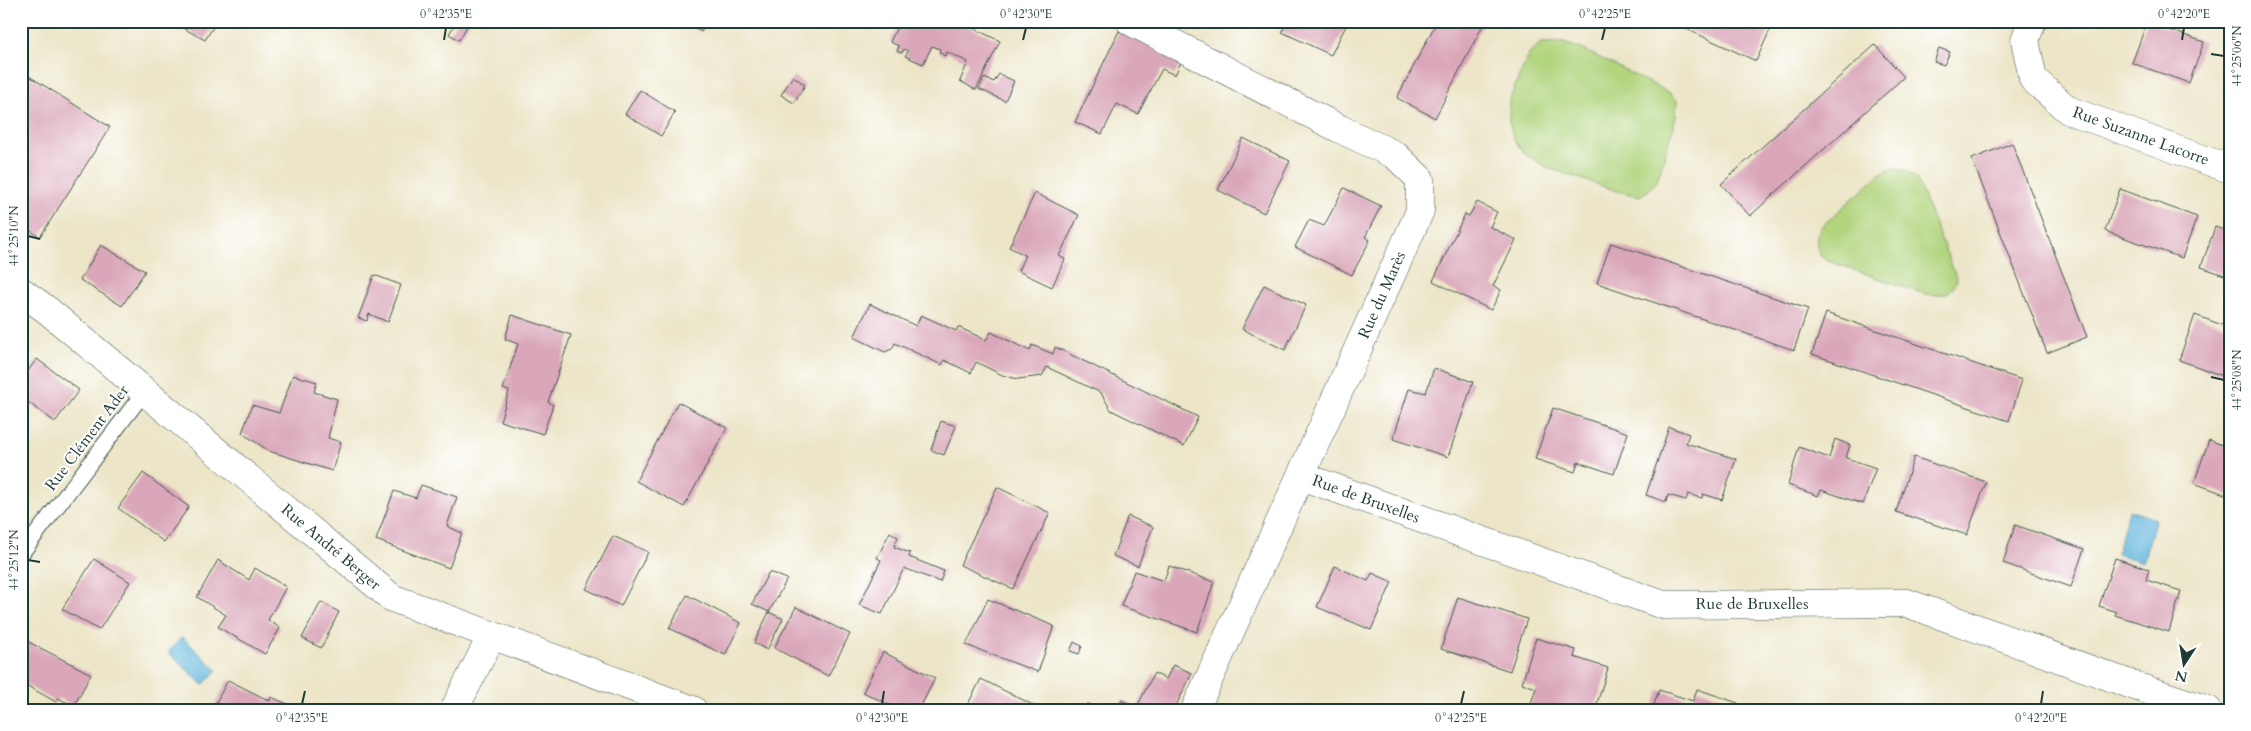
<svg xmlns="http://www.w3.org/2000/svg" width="2251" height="731" viewBox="0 0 2251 731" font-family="Cardo,serif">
<rect width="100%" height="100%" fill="#fff"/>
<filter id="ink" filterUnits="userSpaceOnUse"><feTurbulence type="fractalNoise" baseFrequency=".02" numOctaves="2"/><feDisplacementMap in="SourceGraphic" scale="10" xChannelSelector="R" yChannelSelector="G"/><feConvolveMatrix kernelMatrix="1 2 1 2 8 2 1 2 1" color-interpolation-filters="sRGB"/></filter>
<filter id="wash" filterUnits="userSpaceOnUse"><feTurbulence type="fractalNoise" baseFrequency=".0096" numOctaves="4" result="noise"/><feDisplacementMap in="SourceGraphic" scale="20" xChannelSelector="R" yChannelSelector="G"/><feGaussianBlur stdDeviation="1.12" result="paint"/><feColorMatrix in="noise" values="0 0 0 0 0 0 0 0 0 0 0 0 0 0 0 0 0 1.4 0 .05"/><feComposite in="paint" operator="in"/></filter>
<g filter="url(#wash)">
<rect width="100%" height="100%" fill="#ece5c7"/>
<path fill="#b1d47d" stroke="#688858" d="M1561,42L1584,50L1670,93L1677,101L1676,117L1657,181L1648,191L1639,196L1617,191L1548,168L1526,155L1514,140L1509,121V100L1529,54L1540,43Z
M1895,168L1906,170L1917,180L1957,279C1952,296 1940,296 1924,294L1834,263L1820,256C1816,244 1814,235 1823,225L1885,170Z"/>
<path fill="#5fb4db" stroke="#3f7888" d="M2129,510L2156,519L2143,562L2116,554Z
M182,637L217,670L203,685L168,652Z"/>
<g id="blocks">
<path fill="#daa7ba" d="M170,21H217L205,40Z
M457,21H470L459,40L449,34Z
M684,21H708L701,32Z
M900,21H958L1000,41L976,90L960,81L968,62L947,52L945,56L939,52L940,49L932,46L923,64L905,56L908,51L904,49L902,53L897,51L899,46L890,42Z
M1288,21H1345L1348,22L1331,55L1282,32Z
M1437,21H1485L1435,118L1397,98Z
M1669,21H1774L1756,61Z
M2147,22L2204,42L2189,83L2132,63Z
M1119,31L1181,62L1175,75L1162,69L1138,114L1117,104L1102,134L1075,122Z
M1875,45L1904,77L1750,216L1721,184Z
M1939,48L1950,52L1944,65L1934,62Z
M21,71L110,127L40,237L21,225Z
M999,74L1014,81L1005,101L979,89L984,78L994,82Z
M793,76L805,85L794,103L781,95Z
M640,90L675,112L661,136L625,114Z
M1243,138L1290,161L1264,213L1218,190Z
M2012,143L2087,337L2047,353L1972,159Z
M1344,188L1381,206L1365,237L1370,240L1352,275L1295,247L1309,220L1324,226Z
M2120,189L2197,217L2182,258L2105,231Z
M1035,193L1079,215L1059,256L1065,259L1052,287L1018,271L1025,255L1009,247Z
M1477,202L1497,212L1490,227L1516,240L1493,286L1501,290L1491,310L1433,281L1465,214L1469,216Z
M2215,227L2230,232V277L2201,267Z
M1611,243L1808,309L1794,350L1597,283Z
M101,245L145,271L122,306L80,280Z
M374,275L401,285L388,322L369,314L367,321L358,318Z
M1264,285L1306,305L1285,350L1242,329Z
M870,304L916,326L921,315L956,331L958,327L986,340L991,332L1030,351L1032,345L1053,354L1055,347L1198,417L1184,446L1111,410L1101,393L1047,367L1042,376L1018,379L1002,375L976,362L971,373L944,360L942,365L895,343L892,349L885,352L854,337Z
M1826,313L2022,380L2009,421L1812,354Z
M512,315L571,335L548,402L553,405L543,434L500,421L509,391L503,389L518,344L505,339Z
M2195,315L2230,328V357L2223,376L2179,360Z
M37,359L79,390L55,422L21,397V380Z
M1434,368L1473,382L1448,457L1393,439L1409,389L1426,393Z
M293,375L317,382L314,392L337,399L328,438L341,442L332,471L269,451L242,433L252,405L279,413Z
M678,402L727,428L684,507L636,481Z
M1553,408L1628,433L1614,474L1578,462L1575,472L1535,459Z
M941,421L956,426L944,455L931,450Z
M1669,427L1689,434L1686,443L1736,459L1722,500L1703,494L1702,498L1688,494L1686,500L1668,495L1666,502L1646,495Z
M1835,439L1850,445L1846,458L1876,468L1863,504L1821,490L1818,496L1788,485L1799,447L1829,458Z
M2209,440L2230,448V496L2194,483Z
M1914,457L1986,482L1967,535L1896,512Z
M143,473L189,507L164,542L118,508Z
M421,485L457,497L447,526L462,533L449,568L376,540L394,491L416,498Z
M997,487L1050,513L1013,589L960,565Z
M1128,516L1153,527L1138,566L1113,556Z
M2015,525L2084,549L2071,587L2003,563Z
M890,532L898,537L894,547L910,553L909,557L944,571L940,582L904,568L882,614L859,605L881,560L877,558Z
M613,536L648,552L621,606L586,589Z
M2115,558L2149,569L2146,580L2181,591L2169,632L2115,615L2116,612L2099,606Z
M94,559L130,582L99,630L62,609Z
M218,560L249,580L255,568L286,587L268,620L280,628L265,654L218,627L226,615L197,597Z
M1169,566L1214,582L1197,632L1121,606L1134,571L1164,581Z
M1335,566L1368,581L1372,573L1392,582L1371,630L1317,607Z
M769,572L787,579L769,612L752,604Z
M687,595L741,623L725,655L669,628Z
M1458,597L1527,619L1510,671L1441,649Z
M988,599L1054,626L1038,672L966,645Z
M321,602L339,612L321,648L302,638Z
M796,607L850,634L828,676L774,648Z
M769,612L783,619L767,650L754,643Z
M21,638L91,674L74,706L58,698L56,702L26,685L21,693Z
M1536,638L1576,650L1574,657L1608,668L1595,710H1529L1536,688L1522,683Z
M1074,642L1082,646L1079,654L1070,651Z
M883,652L935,678L919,710H900L863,692Z
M1173,665L1192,673L1174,710L1117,709L1122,700L1137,707L1154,673L1166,679Z
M981,679L1035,706L1033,710H965Z
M228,680L270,701L271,697L302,710H212Z
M1697,689L1738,703L1736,710H1652L1659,690L1693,701Z
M1087,704H1089L1099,710H1084Z"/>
</g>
</g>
<g filter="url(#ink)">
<use href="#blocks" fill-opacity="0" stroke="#3e564a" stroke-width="1"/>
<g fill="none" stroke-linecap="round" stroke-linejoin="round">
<g stroke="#3e564a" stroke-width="17">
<path id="service" d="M21,554L145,391"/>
</g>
<g stroke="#3e564a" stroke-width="29">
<path id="minor" d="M1130,21L1340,129L1395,155L1420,179V211L1195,710
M2032,21L2025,40L2033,79L2068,110L2230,169
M21,291L47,310L392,598L693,710
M1301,476L1663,605L1907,603L2138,687L2208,710
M454,710L492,635"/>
</g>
<use href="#service" stroke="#fff" stroke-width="15"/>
<use href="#minor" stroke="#fff" stroke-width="28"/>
</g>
</g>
<path fill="none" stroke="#1f3d34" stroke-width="2" d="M444,40L446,28M1023,40L1026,28M1602,40L1605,28M2182,40L2184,28M2211,54L2224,56M28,236L40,239M2211,377L2224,380M28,560L40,562M302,704L305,691M882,704L884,691M1461,704L1464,691M2041,704L2043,691"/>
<g text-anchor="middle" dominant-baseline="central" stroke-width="4" stroke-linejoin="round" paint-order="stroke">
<g font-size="16" fill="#1f3d34" stroke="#fff">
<text transform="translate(2141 136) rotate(20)">Rue Suzanne Lacorre</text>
<text transform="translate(1382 295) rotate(-66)">Rue du Marès</text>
<text transform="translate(87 438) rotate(-53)">Rue Clément Ader</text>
<text transform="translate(1366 499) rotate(20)">Rue de Bruxelles</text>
<text transform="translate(331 547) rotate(40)">Rue André Berger</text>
<text x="1752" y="604">Rue de Bruxelles</text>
</g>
</g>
<rect width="2251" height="731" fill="none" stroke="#fff" stroke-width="55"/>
<g transform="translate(2184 664) rotate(192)" stroke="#ffffff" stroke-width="4" paint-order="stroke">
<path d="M0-4L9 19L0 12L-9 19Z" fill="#1f3d34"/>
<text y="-8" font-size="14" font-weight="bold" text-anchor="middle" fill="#1f3d34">N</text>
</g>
<rect x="28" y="28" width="2196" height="676" fill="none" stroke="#1f3d34" stroke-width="2"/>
<g font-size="12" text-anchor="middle" fill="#1f3d34">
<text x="446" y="18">0°42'35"E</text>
<text x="1026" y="18">0°42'30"E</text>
<text x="1605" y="18">0°42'25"E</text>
<text x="2184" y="18">0°42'20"E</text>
<text transform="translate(2237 56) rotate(-90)" y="4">44°25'06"N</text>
<text transform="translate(14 236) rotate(-90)" y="4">44°25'10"N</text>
<text transform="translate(2237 380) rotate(-90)" y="4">44°25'08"N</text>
<text transform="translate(14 560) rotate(-90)" y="4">44°25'12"N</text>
<text x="302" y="722">0°42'35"E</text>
<text x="882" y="722">0°42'30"E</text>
<text x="1461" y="722">0°42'25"E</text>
<text x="2041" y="722">0°42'20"E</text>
</g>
</svg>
